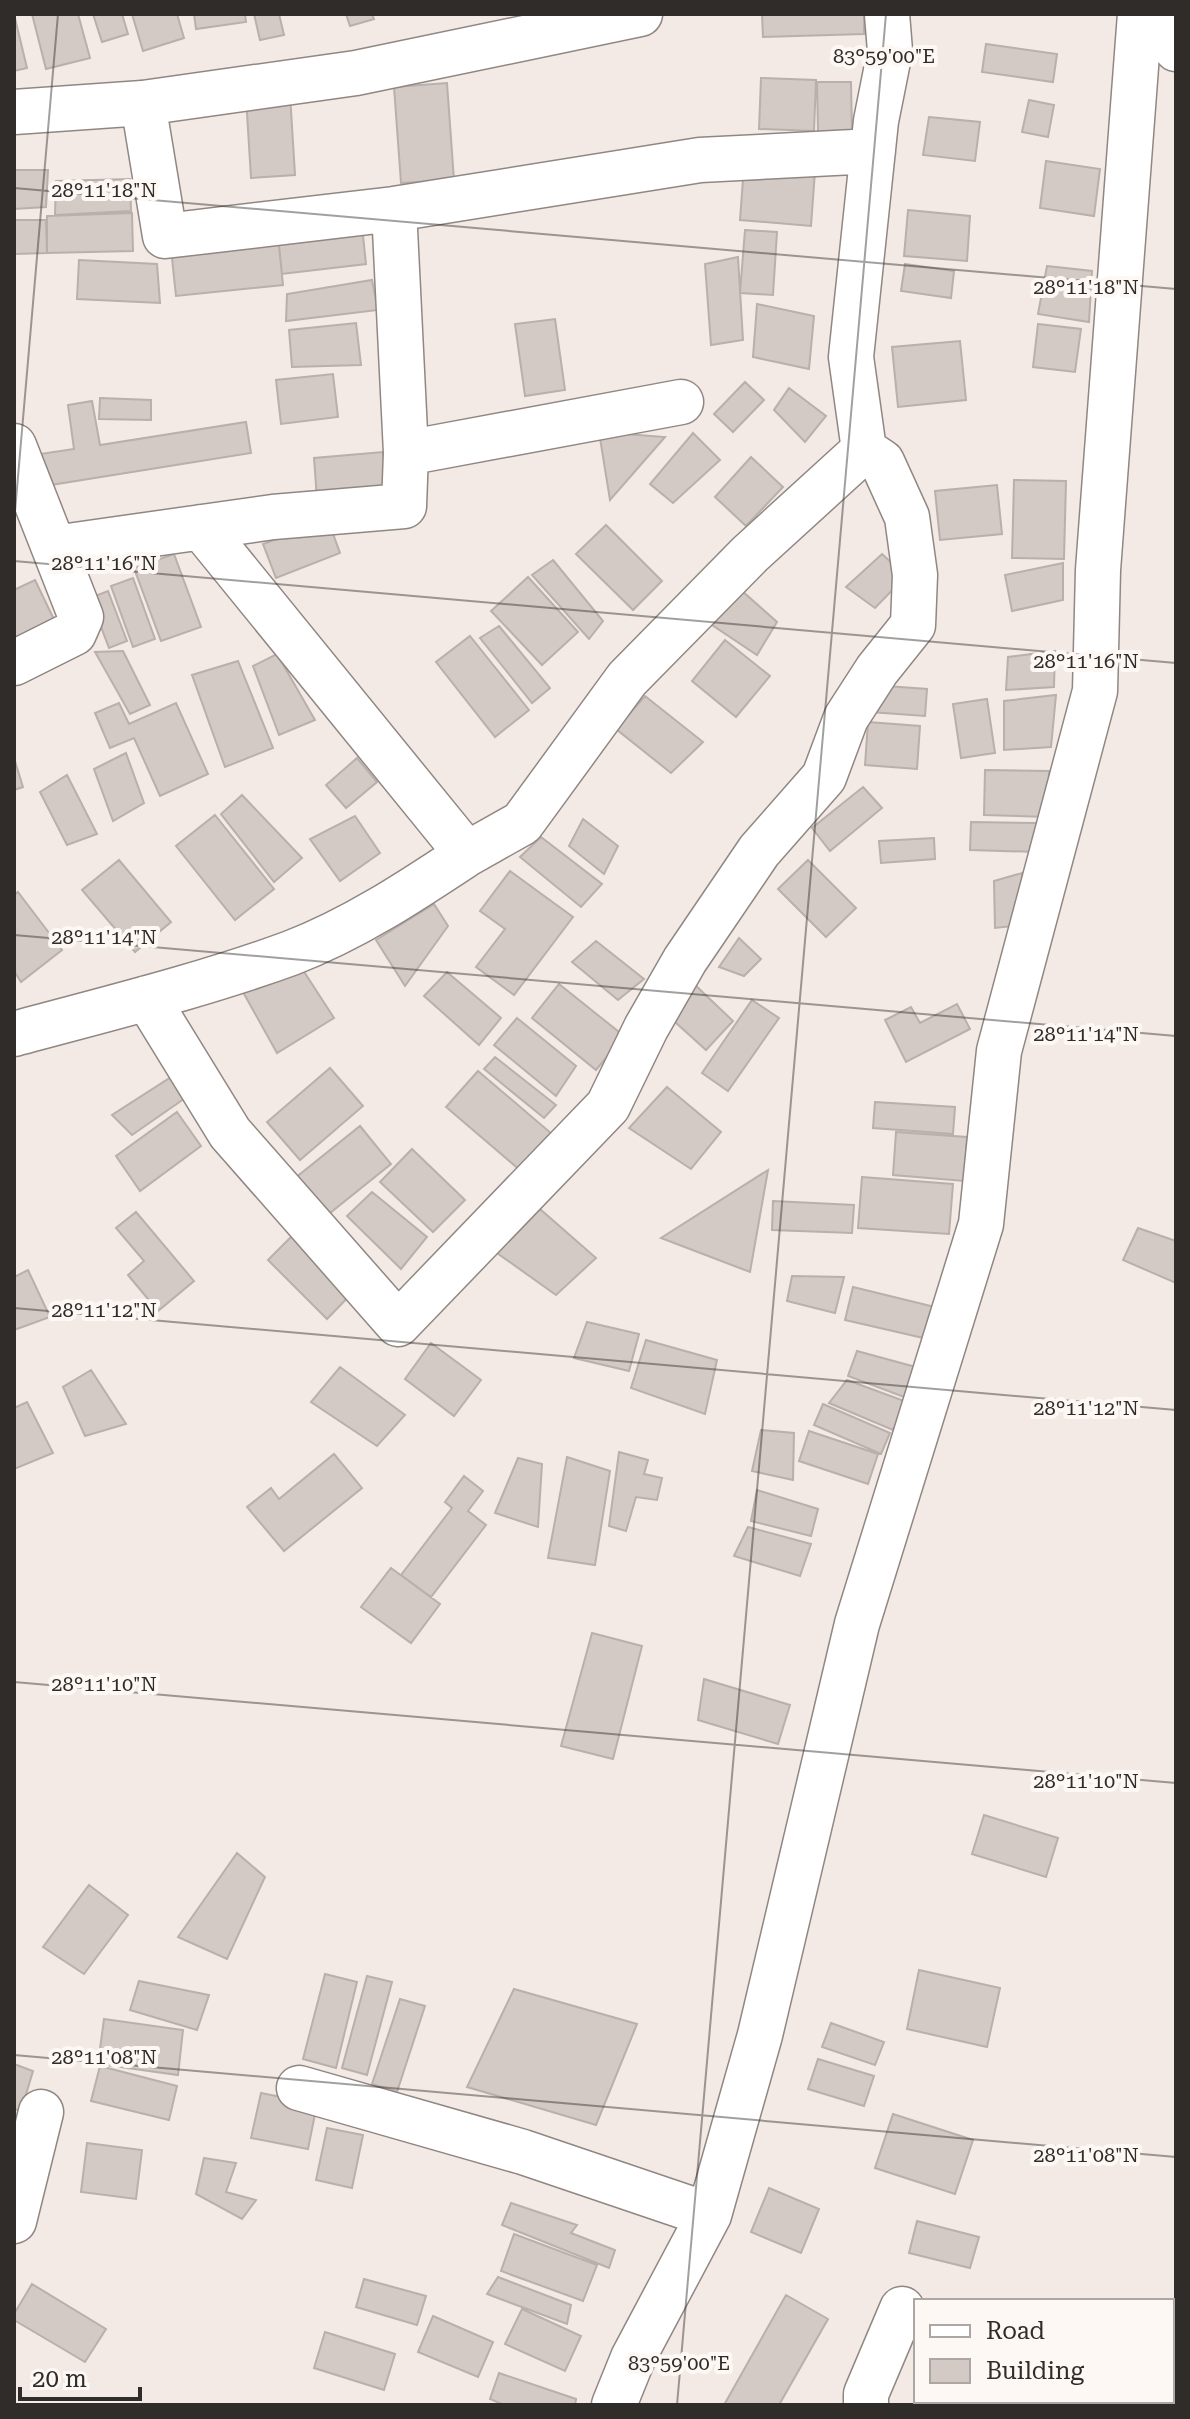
<svg xmlns="http://www.w3.org/2000/svg" width="1190" height="2419" viewBox="0 0 1190 2419" font-family="'Roboto Serif',serif">
<rect width="100%" height="100%" fill="#f3e9e5"/>
<path fill="#d3c9c5" stroke="#b9afab" stroke-width="2" d="M14,14L27,68L14,71Z
M32,14H78L90,58L46,69Z
M93,14H122L128,34L102,42Z
M132,14H177L184,38L143,51Z
M194,14H245L246,22L196,29Z
M254,14H279L284,35L260,40Z
M346,14H372L374,19L350,26Z
M762,14H864V34L763,37Z
M986,44L1057,54L1053,82L982,72Z
M761,78L816,80L814,131L759,129Z
M817,82H851L852,132H818Z
M447,83L454,180L401,183L394,87Z
M290,94L295,175L251,178L246,97Z
M1029,100L1054,105L1048,137L1022,132Z
M929,117L980,122L975,161L923,155Z
M1046,161L1100,169L1094,216L1040,208Z
M744,166L815,171L811,226L740,220Z
M14,170H48L46,207L14,209Z
M130,179L131,211L55,215L56,181Z
M908,210L970,216L967,261L904,256Z
M132,213L133,251L47,253V216Z
M14,220H46L47,253L14,254Z
M362,226L366,264L282,274L278,236Z
M745,230L777,232L773,295L740,293Z
M278,236L283,285L176,296L171,249Z
M738,257L743,340L711,345L705,264Z
M79,260L157,264L160,303L77,299Z
M905,264L954,271L951,298L901,291Z
M1047,266L1092,271L1089,322L1038,314Z
M372,280L378,310L286,321L287,294Z
M757,304L814,316L809,369L753,357Z
M555,319L565,390L525,396L515,324Z
M356,323L361,365L292,367L289,330Z
M1038,324L1081,329L1075,372L1033,367Z
M960,341L966,400L898,407L892,347Z
M333,374L338,417L281,424L276,380Z
M745,382L764,400L733,432L714,414Z
M789,388L826,416L805,442L774,410Z
M100,398L151,400V420L99,419Z
M92,401L100,445L246,422L251,453L32,488L27,456L74,449L68,405Z
M599,432L665,437L610,500Z
M693,433L720,460L673,503L650,484Z
M383,452L388,494L317,499L314,458Z
M751,457L783,487L746,526L715,497Z
M1014,480L1066,481L1064,559L1012,558Z
M997,485L1002,534L940,540L935,491Z
M328,520L340,553L276,578L263,544Z
M606,525L662,581L633,610L576,554Z
M174,554L201,627L161,641L134,568Z
M882,554L906,576L875,608L846,587Z
M553,560L603,621L589,639L532,575Z
M1063,563V600L1012,611L1005,575Z
M528,577L578,632L542,665L491,611Z
M133,578L155,639L133,647L111,586Z
M35,580L60,632L14,653V590Z
M741,590L777,622L757,655L712,625Z
M108,591L127,641L109,648L90,598Z
M499,626L550,688L532,703L480,638Z
M470,636L529,710L495,737L436,662Z
M725,640L770,676L736,717L692,681Z
M123,651L150,705L130,714L95,652Z
M1055,651L1054,687L1006,690L1008,657Z
M277,654L315,720L279,735L253,666Z
M238,661L273,748L225,767L192,675Z
M872,685L927,689L925,716L870,712Z
M1056,695L1051,747L1004,750V701Z
M645,696L703,742L671,773L616,729Z
M987,699L995,753L961,758L953,704Z
M119,703L129,724L176,703L208,774L160,796L134,738L110,748L95,713Z
M868,722L920,726L917,769L865,765Z
M126,753L144,803L113,821L94,769Z
M14,758L23,787L14,790Z
M357,758L377,782L346,808L326,785Z
M985,770L1049,771L1048,817L984,815Z
M67,775L97,834L67,845L40,792Z
M863,787L882,808L830,851L812,828Z
M242,795L302,858L274,882L221,814Z
M215,815L274,889L235,920L176,846Z
M355,816L380,853L340,881L310,839Z
M583,819L618,846L604,874L569,846Z
M971,822L1037,823V852L970,850Z
M541,837L602,884L581,907L520,857Z
M934,838L935,859L881,863L879,841Z
M119,860L171,922L135,952L82,890Z
M808,860L856,908L826,937L778,889Z
M510,871L573,917L514,995L476,967L505,929L480,911Z
M1022,873V925L995,928L994,881Z
M18,892L62,950L21,982L14,971V895Z
M434,904L448,926L405,986L376,940Z
M739,938L761,959L744,976L719,967Z
M596,941L644,979L618,1000L572,962Z
M301,967L334,1018L277,1053L243,992Z
M447,972L501,1018L479,1045L424,996Z
M693,983L733,1021L706,1050L665,1013Z
M559,984L624,1036L596,1070L532,1018Z
M752,1000L779,1018L728,1091L702,1073Z
M957,1004L970,1029L906,1062L885,1020L911,1007L920,1023Z
M517,1018L576,1066L556,1096L494,1045Z
M495,1057L556,1105L544,1118L484,1069Z
M330,1068L363,1106L300,1160L267,1122Z
M478,1071L552,1134L521,1171L446,1107Z
M179,1072L191,1094L132,1135L112,1115Z
M667,1087L721,1132L691,1169L629,1128Z
M875,1102L955,1107L953,1134L873,1128Z
M177,1112L201,1146L140,1191L116,1156Z
M360,1126L391,1164L320,1221L289,1183Z
M896,1132L967,1137L964,1181L893,1175Z
M412,1149L465,1200L433,1232L380,1182Z
M768,1170L750,1272L661,1238Z
M862,1177L953,1184L949,1234L858,1228Z
M372,1192L427,1237L401,1269L347,1216Z
M773,1201L854,1205L852,1233L772,1230Z
M540,1209L596,1258L556,1295L497,1253Z
M136,1212L194,1281L158,1311L128,1275L144,1261L116,1228Z
M300,1228L359,1286L327,1319L268,1260Z
M1138,1228L1176,1241V1283L1123,1260Z
M28,1270L50,1317L14,1330V1277Z
M792,1276L844,1277L835,1313L787,1301Z
M853,1287L939,1308L932,1340L845,1320Z
M587,1322L639,1334L629,1371L574,1358Z
M646,1340L717,1360L705,1414L631,1388Z
M431,1343L481,1380L454,1416L405,1379Z
M857,1351L923,1369L912,1400L848,1376Z
M340,1367L405,1415L377,1446L311,1402Z
M91,1370L126,1424L85,1436L63,1387Z
M847,1380L907,1402L893,1430L829,1403Z
M27,1402L53,1453L14,1469V1408Z
M823,1404L890,1433L881,1454L814,1425Z
M761,1430L794,1433L793,1480L752,1471Z
M809,1431L878,1454L868,1484L799,1461Z
M619,1452L648,1460L644,1474L662,1478L657,1500L636,1497L626,1531L609,1526Z
M334,1454L362,1488L284,1551L247,1507L271,1488L279,1499Z
M567,1457L610,1471L595,1565L548,1558Z
M518,1458L542,1464L538,1527L495,1513Z
M464,1476L483,1491L468,1511L486,1525L431,1597L401,1575L452,1508L445,1502Z
M757,1490L818,1509L811,1536L751,1521Z
M748,1527L811,1544L800,1576L734,1556Z
M391,1568L440,1604L411,1643L361,1607Z
M592,1633L642,1646L613,1759L561,1746Z
M704,1679L790,1705L778,1744L698,1720Z
M984,1815L1058,1838L1046,1877L972,1854Z
M237,1853L265,1877L227,1959L178,1937Z
M89,1885L128,1915L84,1974L43,1947Z
M919,1970L1000,1988L987,2047L907,2029Z
M325,1974L357,1982L336,2068L303,2059Z
M367,1976L392,1982L367,2075L342,2068Z
M139,1981L209,1995L197,2030L130,2010Z
M514,1989L637,2024L596,2125L467,2087Z
M400,1999L425,2006L397,2092L372,2084Z
M104,2019L183,2030L178,2075L98,2064Z
M831,2023L884,2042L875,2065L822,2047Z
M818,2059L874,2076L864,2106L808,2089Z
M14,2064L33,2071L21,2111L14,2109Z
M100,2066L177,2086L169,2120L91,2101Z
M261,2093L317,2104L308,2149L251,2138Z
M893,2114L973,2140L955,2194L875,2168Z
M327,2128L363,2135L352,2188L316,2180Z
M87,2143L142,2150L136,2199L81,2192Z
M204,2158L236,2163L226,2192L256,2200L242,2219L196,2194Z
M769,2188L819,2209L801,2253L751,2232Z
M511,2203L577,2225L571,2233L615,2250L609,2268L502,2225Z
M917,2221L979,2237L970,2268L909,2253Z
M514,2234L597,2265L583,2301L501,2271Z
M498,2277L571,2305L567,2324L487,2294Z
M364,2279L426,2296L417,2325L356,2307Z
M32,2284L106,2329L85,2362L14,2320V2314Z
M786,2295L828,2319L779,2405H724Z
M522,2309L581,2336L565,2371L505,2344Z
M433,2316L493,2342L478,2377L418,2352Z
M325,2332L395,2354L384,2390L314,2368Z
M499,2373L576,2399L575,2405H504L490,2399Z"/>
<g fill="none" stroke-linecap="round" stroke-linejoin="round">
<g stroke="#908783" stroke-width="47">
<path id="minor" d="M143,103L165,236L394,209L700,160L873,151
M14,112L143,103L356,73L640,14
M394,209L406,453
M14,446L54,548L273,517L404,506L406,453L681,402
M201,527L467,854L522,823L627,679L750,554L864,450L851,357L876,121L890,51L887,14
M14,663L74,633L81,617L54,548
M147,998L230,1133L398,1324L608,1106L646,1028L685,960L759,851L824,777L846,718L877,670L913,625L915,575L907,517L882,462L864,450
M14,1034C106,1009 201,986 291,953C354,929 411,891 467,854
M299,2088L523,2152L709,2215
M14,2221L41,2112
M614,2405L633,2358L709,2215L760,2035L857,1624L981,1224L999,1051L1095,691L1098,570L1140,14
M866,2405V2394L902,2309"/>
</g>
<g stroke="#908783" stroke-width="47">
<path id="major" d="M1150,14L1176,49"/>
</g>
<use href="#minor" stroke="#fff" stroke-width="44"/>
<use href="#major" stroke="#fff" stroke-width="44"/>
</g>
<path fill="none" stroke="#302c2a" stroke-width="2" stroke-opacity="0.45" d="M14,188L1176,289M14,523L58,14M14,561L1176,663M14,935L1176,1036M14,1308L1176,1410M14,1682L1176,1783M14,2055L1176,2157M677,2405L886,14"/>
<g font-size="20" text-anchor="middle" fill="#302c2a" stroke="#fef8f5" stroke-width="8" stroke-linejoin="round" paint-order="stroke">
<text x="884" y="63">83°59'00"E</text>
<text x="104" y="197">28°11'18"N</text>
<text x="1086" y="294">28°11'18"N</text>
<text x="104" y="570">28°11'16"N</text>
<text x="1086" y="668">28°11'16"N</text>
<text x="104" y="944">28°11'14"N</text>
<text x="1086" y="1041">28°11'14"N</text>
<text x="104" y="1317">28°11'12"N</text>
<text x="1086" y="1415">28°11'12"N</text>
<text x="104" y="1691">28°11'10"N</text>
<text x="1086" y="1788">28°11'10"N</text>
<text x="104" y="2064">28°11'08"N</text>
<text x="1086" y="2162">28°11'08"N</text>
<text x="679" y="2370">83°59'00"E</text>
</g>
<rect width="1190" height="2419" fill="none" stroke="#302c2a" stroke-width="32"/>
<rect x="914" y="2299" width="260" height="104" fill="#fef8f5" stroke="#aca6a4" stroke-width="2"/>
<rect x="930" y="2325" width="40" height="12" fill="#ffffff" stroke="#aca6a4" stroke-width="2"/>
<text x="986" y="2339" font-size="24" fill="#302c2a">Road</text>
<rect x="930" y="2359" width="40" height="24" fill="#d3c9c5" stroke="#aca6a4" stroke-width="2"/>
<text x="986" y="2379" font-size="24" fill="#302c2a">Building</text>
<path d="M20 2387v12h120v-12" fill="none" stroke="#302c2a" stroke-width="4"/>
<text x="32" y="2387" font-size="24" fill="#302c2a" stroke="#fef8f5" stroke-width="6" paint-order="stroke">20 m</text>
</svg>
